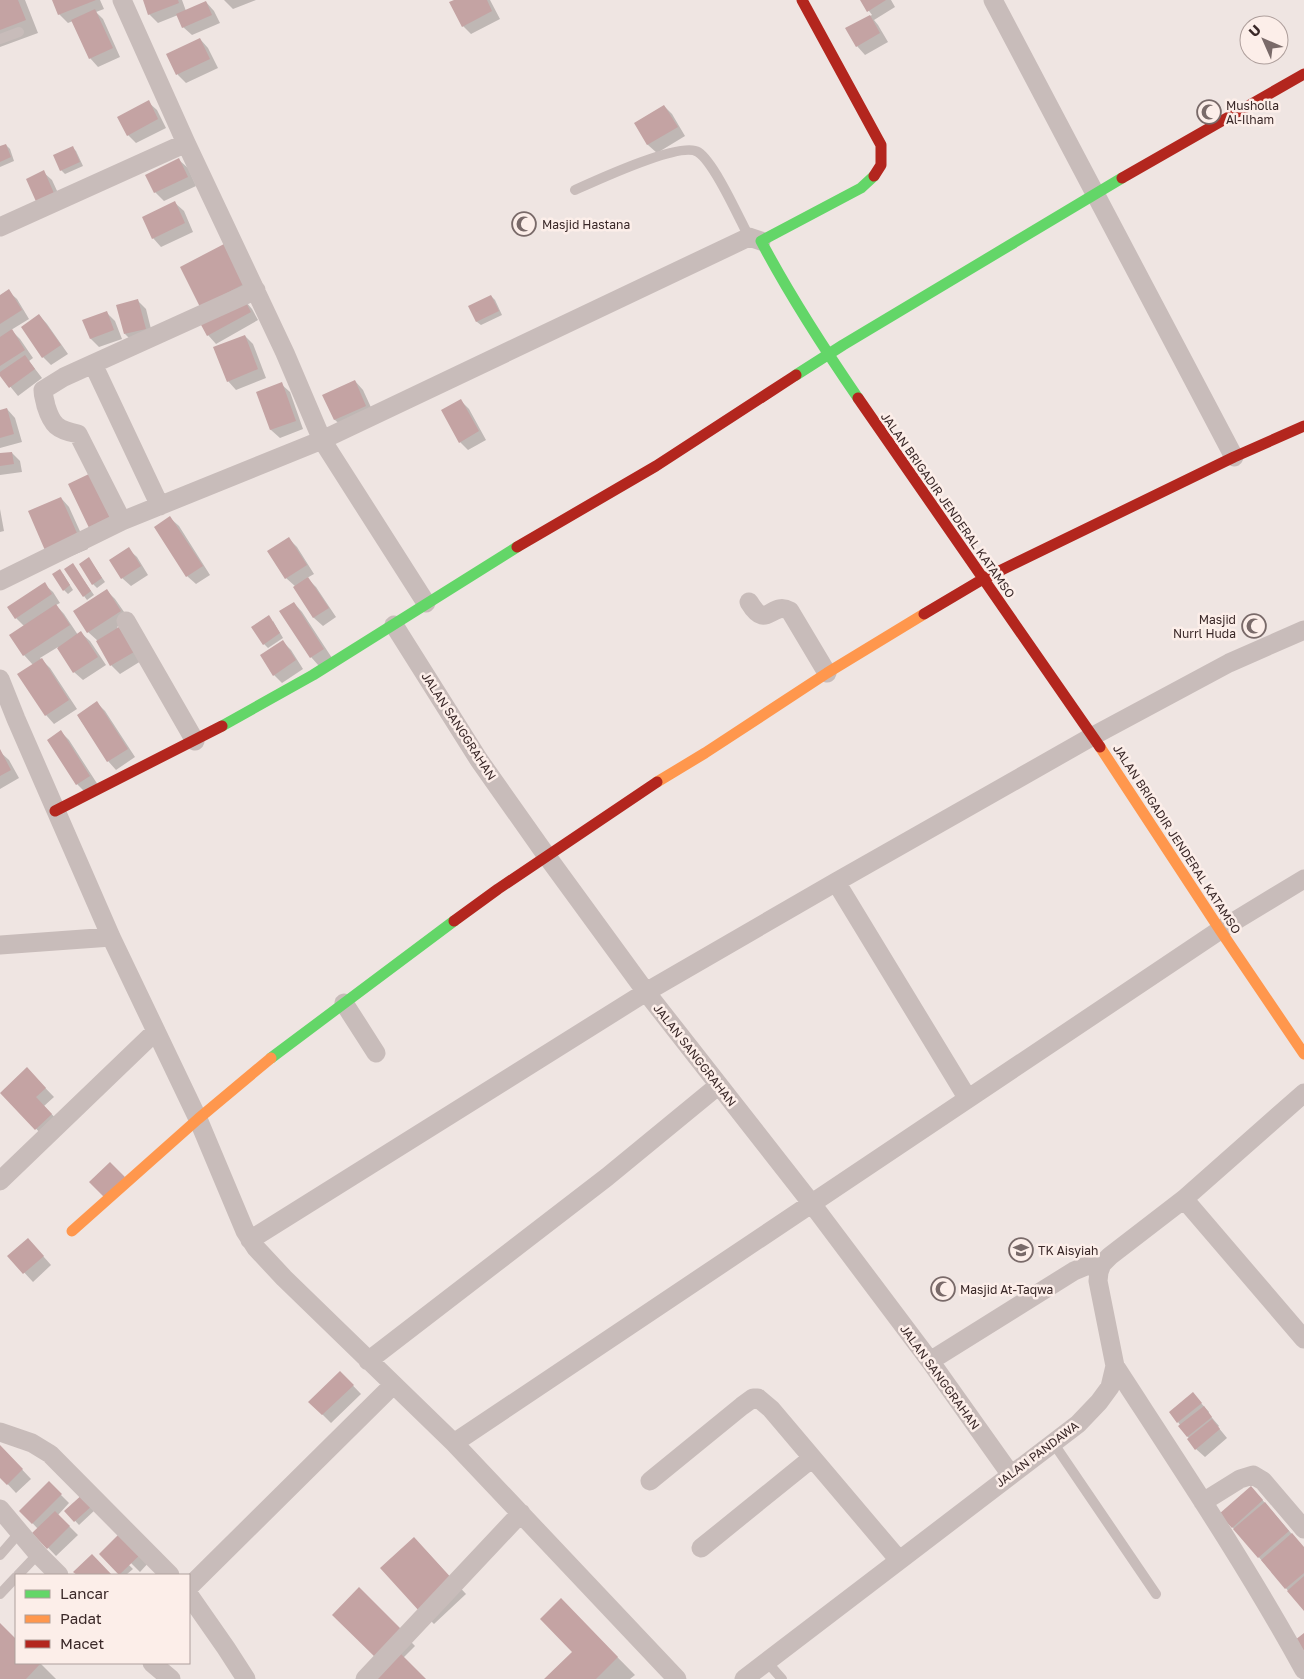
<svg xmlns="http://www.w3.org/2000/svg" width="1304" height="1679" viewBox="0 0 1304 1679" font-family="'Golos Text',sans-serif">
<rect width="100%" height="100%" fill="#efe5e2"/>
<path fill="#0003" d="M0,0H25L38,33L0,47Z
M54,0H100L104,9L96,12L103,19L120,57L98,67L90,58L73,21L68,23L59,14Z
M145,0H182L186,11L206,2L214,11L220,23L192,35L183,27L178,15L158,23L149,14Z
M224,0H256L233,9Z
M457,0H490L500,19L471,34L463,26Z
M861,0H891L895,7L874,20L878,25L888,42L865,55L857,46L847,28L872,15Z
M200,39L208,48L218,68L186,83L178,75L168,54Z
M148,102L157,110L166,128L136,143L128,135Z
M664,106L672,114L685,136L657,153L648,145L636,124Z
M6,145L10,149L14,161L0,167V148Z
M72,147L76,151L83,166L65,174L61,170Z
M179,160L188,168L196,186L164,201L155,192Z
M43,172L52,180L64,206L48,214Z
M175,203L184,211L193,232L161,247L153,238Z
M224,246L256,297L246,302L252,309L258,320L216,344L208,335Z
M8,291L17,299L29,319L11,330L20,339L33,358L29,361L42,378L18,396L0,374V297Z
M491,296L495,300L502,315L481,325L477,322L470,306Z
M138,301L146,309L153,337L133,342L125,334Z
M106,312L115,321L122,339L99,347L91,339L84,321Z
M39,315L47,324L68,354L51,365L43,357Z
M245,336L253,344L266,378L236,390L228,381Z
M355,381L363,390L374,414L344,428L335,420L324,396Z
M281,384L290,392L303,429L280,438L271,430L258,393Z
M461,401L469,409L486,440L468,450L460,442Z
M7,409L15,418L22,442L0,448V411Z
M12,453L20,461L22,472L0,475V455Z
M61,498L69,507L88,549L57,562Z
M0,509L4,531L0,532Z
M170,518L179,526L210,575L196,584L187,576Z
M289,539L297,547L314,574L307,578L316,587L336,617L323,626L314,618L296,587L286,578Z
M128,549L137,557L148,575L131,586L122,578Z
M92,563L105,582L97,588L93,584Z
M73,565L94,595L87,600L84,596Z
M63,574L73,590L68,594L64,590Z
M44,584L53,592L60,603L56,605L64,614L78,635L81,633L90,641L106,665L83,680L74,672L58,647L40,658L50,668L77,709L54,724L46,715L33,665L24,655V626L16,618Z
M107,591L115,599L129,619L117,627L128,637L141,661L120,674L111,665L98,641L88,632Z
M294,603L302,612L332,658L319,666L311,657Z
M273,621L283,638L268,648L264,644Z
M283,642L291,650L303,669L282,683L274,675Z
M97,703L105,711L135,757L116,770L108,761L78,716Z
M61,732L69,740L98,785L86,793L77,784L48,740Z
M0,752L9,760L19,778L0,789Z
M27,1069L54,1097L44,1106L60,1123L44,1137L2,1093Z
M36,1248L51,1265L33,1282L9,1256Z
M340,1372L361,1394L331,1423L310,1402Z
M1193,1394L1209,1412L1208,1413L1219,1426L1218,1427L1227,1438L1205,1457L1196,1449L1178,1422Z
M0,1446L31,1479L16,1493L0,1476Z
M49,1483L69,1503L58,1515L78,1535L56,1556L34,1533L38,1529L21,1511Z
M83,1495L96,1509L79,1525L66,1511Z
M1259,1496L1304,1548V1609L1221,1514Z
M122,1533L150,1561L140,1572L131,1563H127L133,1569L126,1575H121L101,1554Z
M427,1552L466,1594L434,1624L421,1611Z
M359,1589L415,1646L403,1658L425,1679L388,1669Z
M561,1600L635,1675L630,1679H546L574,1652Z
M0,1625L16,1640V1663H40L56,1679H0Z"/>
<path fill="#c4a3a3" d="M0,0H18L26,20L0,30Z
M52,0H96L58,15Z
M143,0H178L179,3L148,15Z
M454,0H487L492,11L462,27L449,2Z
M860,0H886L867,12Z
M206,1L212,15L182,28L176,14Z
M95,9L113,48L89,59L71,20Z
M870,15L880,33L856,47L845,28Z
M200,38L210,59L176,75L166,54Z
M149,100L158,119L127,136L117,117Z
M664,105L678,127L647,145L634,123Z
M6,144L11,157L0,162V146Z
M73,146L80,162L60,171L53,155Z
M179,158L188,177L154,193L145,175Z
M44,170L56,198L38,206L26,179Z
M175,201L185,223L152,239L142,217Z
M224,244L244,284L200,307L180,267Z
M9,289L22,310L0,324V295Z
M491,295L499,311L476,322L468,306Z
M138,299L146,329L124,334L116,305Z
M244,299L251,312L207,336L200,323Z
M107,311L114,330L90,339L82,320Z
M39,314L61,345L42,358L21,327Z
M12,329L25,350L0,366V337Z
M245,335L258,369L227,382L213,347Z
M25,355L35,369L9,388L0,376V372Z
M355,380L366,406L334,420L322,395Z
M282,382L296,421L270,430L256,392Z
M461,399L479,431L459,443L441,410Z
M7,408L14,434L0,438V410Z
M12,452L14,464L0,466V453Z
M91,473L114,521L91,532L68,484Z
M61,497L80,540L47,555L28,511Z
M170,516L203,566L186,577L154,527Z
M289,537L307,565L285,579L267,551Z
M129,547L141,566L121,579L109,560Z
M89,557L102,578L92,585L79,564Z
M73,563L91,591L83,597L64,569Z
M60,569L70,585L63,591L52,574Z
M308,577L329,608L313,618L293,587Z
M45,582L52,594L15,619L7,607Z
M107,589L121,611L87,633L73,611Z
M294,602L324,649L310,658L279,611Z
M56,604L70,625L23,656L9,635Z
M269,615L280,633L263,645L251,627Z
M119,627L134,652L110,666L96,641Z
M81,631L98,657L73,673L57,648Z
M283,640L296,660L273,676L260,655Z
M42,658L69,700L45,716L17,674Z
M97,701L128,749L107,762L77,715Z
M61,730L90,776L76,785L47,740Z
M0,749L11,770L0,776Z
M27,1067L46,1088L36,1097L52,1114L35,1130L0,1093Z
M110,1162L125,1177L104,1197L89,1182Z
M28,1238L44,1256L23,1274L7,1256Z
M340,1371L354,1385L322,1415L308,1402Z
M1193,1392L1202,1403L1177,1423L1169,1412Z
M1204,1406L1212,1417L1187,1437L1178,1426Z
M1212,1419L1220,1429L1195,1450L1187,1439Z
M0,1445L23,1469L7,1485L0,1478Z
M49,1481L62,1494L32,1524L19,1511Z
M1251,1486L1263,1500L1232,1528L1219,1514Z
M84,1493L94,1504L74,1522L64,1511Z
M1265,1502L1289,1531L1258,1558L1233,1529Z
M55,1511L70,1526L47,1549L32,1533Z
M122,1531L143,1552L119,1575L99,1554Z
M1292,1533L1304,1547V1573L1285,1589L1261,1560Z
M414,1537L454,1581L420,1612L380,1568Z
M92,1554L112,1575H77L73,1572Z
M1304,1576V1611L1287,1591Z
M359,1587L404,1632L377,1659L332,1615Z
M561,1598L618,1657L596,1679H544L572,1652L540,1619Z
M0,1623L16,1639V1663H41L26,1679H0Z
M1304,1633V1651L1295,1640Z
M401,1654L426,1679H376Z"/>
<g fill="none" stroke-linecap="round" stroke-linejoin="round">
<path stroke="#c8bcba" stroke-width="10" d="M0,39L19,32
M575,190C595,181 681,141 698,152C714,162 739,218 749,237
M1054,1444L1156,1594
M0,1555L20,1532
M18,1575L38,1554
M0,1594L16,1577
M767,1662L782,1679"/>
<path stroke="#c8bcba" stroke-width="19" d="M122,0L186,143L285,353L322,440L426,603
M993,0L1234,457
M0,227L186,143
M93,364L160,506
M122,521L78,434C57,430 52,425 46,406C45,400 43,396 43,390L64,377L256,290
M0,581L122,521L322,440L749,237L761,241
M749,602C767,632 771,600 790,611L827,673
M126,621L195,741
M394,625L479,760L546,855L646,992L812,1204L930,1361L1011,1475
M0,679L16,719L111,937L198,1119L245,1231L256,1248L284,1278L454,1443L677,1679
M836,882L968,1099
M0,945L111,937
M344,1003L376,1053
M0,1181L156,1031
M1184,1199L1304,1339
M250,1240L646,992L836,882L1093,736L1229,663L1304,630
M368,1361L607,1177L719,1085
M930,1361L1074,1271L1086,1266L1102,1264
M1115,1366C1180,1466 1247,1566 1304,1670
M0,1432L32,1443L50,1454L170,1575
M454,1443L1220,930L1304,879
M650,1481L742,1406L753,1398H758L771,1409L899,1560
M1203,1502L1240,1479L1253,1475L1263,1481L1304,1529
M0,1509L38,1554L59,1575
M701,1548L811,1459
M189,1587L393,1385
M189,1595L226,1648L246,1679
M152,1663L171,1679
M365,1679L521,1513
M744,1679L1078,1424L1099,1402L1110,1387L1115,1366L1098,1281L1099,1272L1102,1264L1110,1256L1184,1199L1304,1093"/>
<path stroke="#63d668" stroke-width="11" d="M796,375L843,345L1122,178
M858,398C823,347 790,296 761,241L861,188L874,176
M222,726L313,675L517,547
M271,1058L454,921"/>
<path stroke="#ff974d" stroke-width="11" d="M1100,747L1220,930L1304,1054
M657,782L705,753L827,673L924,614
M72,1231L198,1119L271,1058"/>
<path stroke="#b3261e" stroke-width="11" d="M802,0L881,145V165L874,176
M1122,178L1304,74
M858,398L1100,747
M517,547L656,466L796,375
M924,614L983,579L1234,457L1304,426
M55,811L222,726
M454,921L498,889L657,782"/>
</g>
<defs>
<g id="mosque-ring" transform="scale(1.25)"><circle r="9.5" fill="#fceee9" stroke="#796a69" stroke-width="1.5"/><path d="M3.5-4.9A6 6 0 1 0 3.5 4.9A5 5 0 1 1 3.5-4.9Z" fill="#796a69"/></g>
<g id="school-ring" transform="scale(1.25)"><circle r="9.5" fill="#fceee9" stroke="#796a69" stroke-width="1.5"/><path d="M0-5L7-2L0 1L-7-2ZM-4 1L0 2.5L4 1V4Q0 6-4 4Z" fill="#796a69"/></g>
</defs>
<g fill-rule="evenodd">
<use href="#mosque-ring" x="1209" y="112"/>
<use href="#mosque-ring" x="524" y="224"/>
<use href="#mosque-ring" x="1254" y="626"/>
<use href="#school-ring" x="1021" y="1250"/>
<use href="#mosque-ring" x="943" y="1289"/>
</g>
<g text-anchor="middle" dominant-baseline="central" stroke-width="5" stroke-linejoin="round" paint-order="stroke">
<g font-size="12" fill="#3a2828" stroke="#fceee9" text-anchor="start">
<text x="1226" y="105">Musholla<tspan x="1226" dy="14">Al-Ilham</tspan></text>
<text x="542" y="224">Masjid Hastana</text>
<text x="1236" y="619" text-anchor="end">Masjid<tspan x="1236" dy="14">Nurrl Huda</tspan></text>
<text x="1038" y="1250">TK Aisyiah</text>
<text x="960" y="1289">Masjid At-Taqwa</text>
</g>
<g font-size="12" fill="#3a2828" stroke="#fceee9">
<text transform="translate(948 505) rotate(55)">JALAN BRIGADIR JENDERAL KATAMSO</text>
<text transform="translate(459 726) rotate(57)">JALAN SANGGRAHAN</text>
<text transform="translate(1177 839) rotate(57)">JALAN BRIGADIR JENDERAL KATAMSO</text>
<text transform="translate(695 1055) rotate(52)">JALAN SANGGRAHAN</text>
<text transform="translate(940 1377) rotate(54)">JALAN SANGGRAHAN</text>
<text transform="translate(1037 1454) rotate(-37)">JALAN PANDAWA</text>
</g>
</g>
<rect x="15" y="1574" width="175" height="90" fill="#fceee9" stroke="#ae9f9c"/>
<rect x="25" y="1590" width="25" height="8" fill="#63d668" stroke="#ae9f9c"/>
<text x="60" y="1599" font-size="15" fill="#3a2828">Lancar</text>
<rect x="25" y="1615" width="25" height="8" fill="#ff974d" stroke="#ae9f9c"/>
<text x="60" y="1624" font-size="15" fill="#3a2828">Padat</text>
<rect x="25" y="1640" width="25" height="8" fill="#b3261e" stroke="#ae9f9c"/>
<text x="60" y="1649" font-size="15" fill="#3a2828">Macet</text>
<g transform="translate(1264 40) rotate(315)"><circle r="24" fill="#fceee9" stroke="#ae9f9c"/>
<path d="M0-4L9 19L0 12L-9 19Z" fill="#796a69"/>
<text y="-8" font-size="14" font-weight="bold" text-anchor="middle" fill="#3a2828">U</text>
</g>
</svg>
